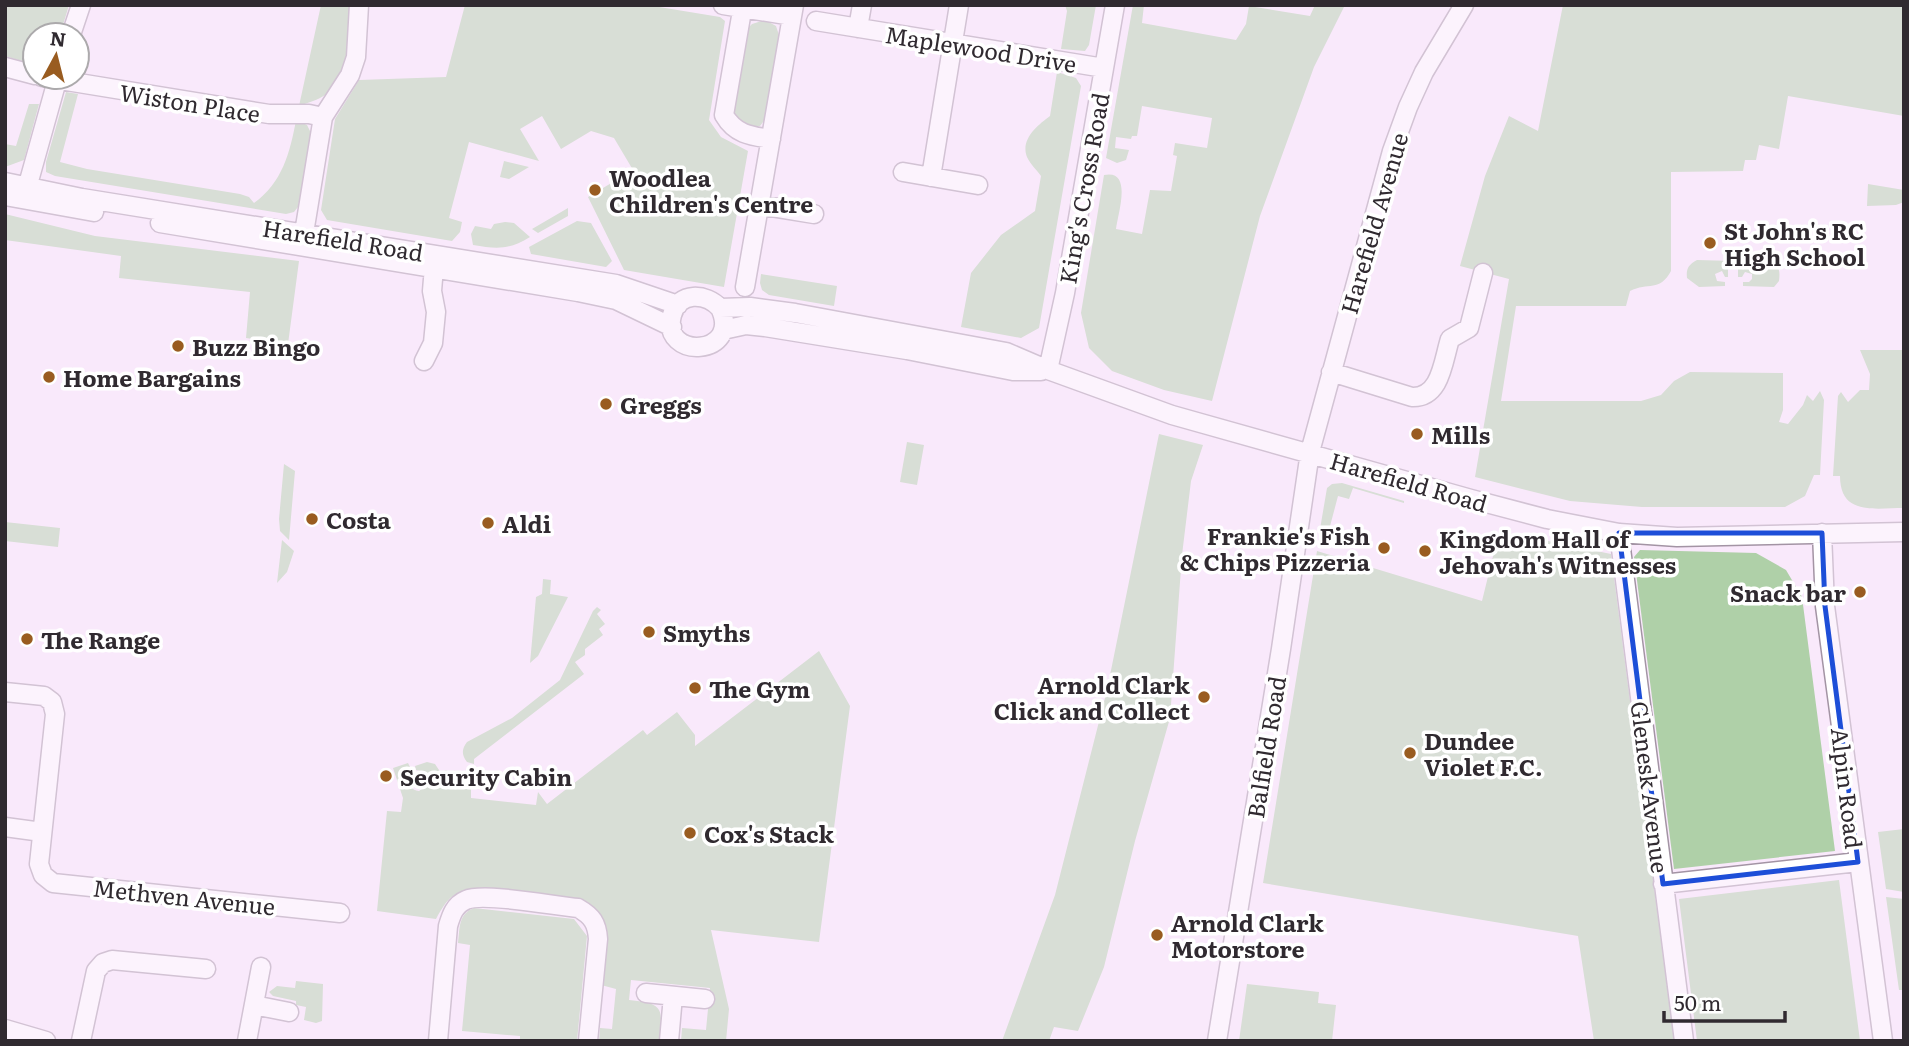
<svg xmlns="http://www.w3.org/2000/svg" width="1909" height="1046" viewBox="0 0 1909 1046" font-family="Literata,serif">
<rect width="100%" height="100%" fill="#f9e9fb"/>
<path fill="#afd0a8" d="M5,5H69L60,35H35V65L5,56Z
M321,5H352C350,38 353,72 325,95C318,100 307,103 299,106Z
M465,5H647L720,17L725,21L709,120L721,137L748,151L724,287L624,270L588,197L633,170L614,138L591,131L561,149L542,116L520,129L539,161L469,142L449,218L462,222L460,232L452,241L327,220L321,210L335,119L359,80L446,77Z
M1065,5H1096L1089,45L1085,51L1061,49L1067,11Z
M1133,5H1144L1142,23L1236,40L1246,24L1249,6L1310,16L1315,5H1345L1314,67L1260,216L1212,401L1164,390L1112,371L1089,348L1081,313L1104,175C1133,169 1118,213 1116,229L1142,234L1150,190L1171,191L1177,156L1173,155L1175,143L1207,148L1212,118L1142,106L1137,136H1132L1131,139L1116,137L1115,148L1129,150L1126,160L1117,163L1106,158Z
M1563,5H1904V116L1788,96L1779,149L1759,145L1756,160H1745L1743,171L1671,172V271C1660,292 1648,282 1630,291L1626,306H1516L1501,401H1641L1661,395L1674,381L1690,372L1783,373V410L1779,422L1788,424L1803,405L1807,395L1813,401L1820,391L1824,400L1820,475H1814L1805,496L1785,507H1642L1570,501L1475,477L1509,279L1460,266L1485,176L1509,116L1538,131Z
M765,20L776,26L779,35L766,118L760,126C744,128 738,124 732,109L746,30L752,24Z
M1057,72L1076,78L1081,86L1039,328L1021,338L961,327L971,273L1001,235L1035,211L1041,176C1037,170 1030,164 1027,157C1020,139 1038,125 1050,116Z
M66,92L78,94L60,162L87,169L240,194L249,197L254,203C282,183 290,153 296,120L307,125L312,135L298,207L294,212L286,214L55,176L46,172V162Z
M29,104H39L24,160L5,167V144L16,146Z
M504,161L529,167L509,179L500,177Z
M1868,184L1904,190V202L1896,205L1867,206Z
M568,208V216L538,233L532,229Z
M5,214L95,236L299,261L288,344L246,338L250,292L119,278L121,256L5,240Z
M577,221L591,223L612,261L606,267L531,254L529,247Z
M505,222L514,223L530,237C509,250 497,249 473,245L471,234L475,226L491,229L494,224Z
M1697,260L1771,262C1780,266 1780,272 1779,281L1774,287L1743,286V282H1749L1752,279V274L1745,272L1742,277H1738V267L1732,264L1728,267V277H1725L1722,271L1715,274L1717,281L1725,282V286L1699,287L1687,278C1686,269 1688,265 1697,260Z
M761,274L837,286L834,306L769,295L762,290L760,283Z
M1860,350H1904V508C1875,508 1840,516 1840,476H1833L1838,396L1841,392L1848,402L1860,390H1869L1870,374Z
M1159,434L1203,445L1191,481L1182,555L1170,718L1135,841L1104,967L1078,1031L1054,1027L1049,1041H1002L1055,895L1107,690Z
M907,442L924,445L917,485L900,482Z
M284,464L295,471L289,540L280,531L279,519Z
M1342,483L1404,501V503L1353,488L1349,499L1338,496L1329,530L1341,533C1333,541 1328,540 1319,535L1327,488L1332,484Z
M5,522L60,528L58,547L5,541Z
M1514,534L1611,554L1674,1041H1594L1578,936L1263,883L1317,551L1482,601L1497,540Z
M282,540L294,551L287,572L277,583Z
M1640,550L1756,553L1786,570L1802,597L1835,851L1674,869L1634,557Z
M543,579L551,580L550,594L568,597L538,656L530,663L536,597L542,594Z
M597,607L601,610L597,614L605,624L599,629L603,635L585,649V655L575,662L584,674L474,759V764L467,762C462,755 461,750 467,742L512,718L560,680L593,611Z
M819,651L850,706L819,942L711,930L729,1009L726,1041H681L682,1028L706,1030L710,988L631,980L629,1000C664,1004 663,1007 659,1041H599L600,1028L612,1029L616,989L601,985L603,922L479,890C454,890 448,897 436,919L377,911L387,811L401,812L403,798L393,768L408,763L412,771C404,780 408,789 419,791L426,786C429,777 425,771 416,770L415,766L427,762L435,764L441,773L446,770L457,784L471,788V798L536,805L538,792L547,804L643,730L647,735L677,712L695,735V746Z
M1904,829V892L1886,889L1878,832Z
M1839,880L1860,1041H1697L1679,899Z
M1886,897L1904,899V990H1899Z
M474,908L574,919L587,936L577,1041H520V1036L462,1031L470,945L458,943C460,928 458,914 474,908Z
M296,981L323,984L322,1021L316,1023L304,1020L306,1007L296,1005V1001L273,996L269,992L277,986L295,988Z
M1247,984L1319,992L1318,1003L1336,1005L1332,1041H1239Z"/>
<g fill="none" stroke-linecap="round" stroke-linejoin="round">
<g stroke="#a394a4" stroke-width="21">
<path id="minor" d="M723,5L792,16
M743,5L724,115C735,134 750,136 771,139
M816,21L1104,68
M858,28L862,5
M71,35L81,5
M5,67L35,75
M42,77L269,114H309L323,117
M903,172L978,185
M931,177L959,5
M5,182L82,198L616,284L678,305
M27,188L58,77
M5,196L94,212
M759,205L814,214
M160,223L578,292L616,300L672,327
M304,233L323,117L350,75L356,57L359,5
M745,287L794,5
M720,308C743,356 660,361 672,315C679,291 706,293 720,308L750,307L795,313L1006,352L1048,370L1172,415L1471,499L1547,519L1619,533L1677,537L1904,532
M723,330L746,325L765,327L907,350L1013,371H1041
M424,361L433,343L436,312L432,291L434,267
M1048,370L1065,293L1115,5
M1331,372L1412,397C1441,398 1443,361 1450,339L1469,328L1483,273
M1619,533L1684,1041
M1822,533L1825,606L1883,1041
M5,692L44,696L52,702L55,714L39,864L43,875L53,883L340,913
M5,827L42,832
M1663,884L1858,862
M646,993L705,999
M254,1005L289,1012
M5,1029L46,1041
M81,1041L96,971L103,963L112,960L206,969
M247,1041L261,967
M438,1041L448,926C451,916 454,905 466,900C484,892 555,906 578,908C592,916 597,923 598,939L588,1041
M669,1041L673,996
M1217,1041L1281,649L1310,452L1392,151L1408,107L1424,72L1464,5"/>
</g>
<use href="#minor" stroke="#fff" stroke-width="18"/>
</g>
<path d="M0 0H1909V1046H0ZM1619,533H1822L1825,606L1858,862L1663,884Z" fill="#f9e9fb" fill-opacity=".55" fill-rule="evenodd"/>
<path fill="none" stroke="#1d4ed8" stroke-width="5" stroke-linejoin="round" d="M1619,533H1822L1825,606L1858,862L1663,884Z"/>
<g fill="#995c20" stroke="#fff" stroke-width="2.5">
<circle cx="595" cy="190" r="7"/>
<circle cx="1710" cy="243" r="7"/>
<circle cx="178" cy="346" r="7"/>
<circle cx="49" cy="377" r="7"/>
<circle cx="606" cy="404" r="7"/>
<circle cx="1417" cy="434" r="7"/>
<circle cx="312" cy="519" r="7"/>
<circle cx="488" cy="523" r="7"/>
<circle cx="1384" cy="548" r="7"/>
<circle cx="1425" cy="551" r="7"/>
<circle cx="1860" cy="592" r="7"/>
<circle cx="649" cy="632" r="7"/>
<circle cx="27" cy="639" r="7"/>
<circle cx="695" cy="688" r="7"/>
<circle cx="1204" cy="697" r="7"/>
<circle cx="1410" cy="753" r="7"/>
<circle cx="386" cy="776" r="7"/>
<circle cx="690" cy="833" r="7"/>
<circle cx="1157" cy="935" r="7"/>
</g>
<g text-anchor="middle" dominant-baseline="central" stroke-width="7" stroke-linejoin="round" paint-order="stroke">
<g font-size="23" fill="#302a30" stroke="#fff">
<text transform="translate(981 48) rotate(9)">Maplewood Drive</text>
<text transform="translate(190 102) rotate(9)">Wiston Place</text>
<text transform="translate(1083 188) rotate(-80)">King's Cross Road</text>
<text transform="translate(1373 223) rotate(-74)">Harefield Avenue</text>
<text transform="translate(343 239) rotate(9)">Harefield Road</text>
<text transform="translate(1409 481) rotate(16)">Harefield Road</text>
<text transform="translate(1265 747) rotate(-81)">Balfield Road</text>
<text transform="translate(1651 787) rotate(83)">Glenesk Avenue</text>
<text transform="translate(1848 788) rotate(83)">Alpin Road</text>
<text transform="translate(184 896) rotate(6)">Methven Avenue</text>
</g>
<g font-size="23" font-weight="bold" fill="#302a30" stroke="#fff" text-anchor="start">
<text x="609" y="177">Woodlea<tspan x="609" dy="26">Children's Centre</tspan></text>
<text x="1724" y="230">St John's RC<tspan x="1724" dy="26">High School</tspan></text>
<text x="192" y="346">Buzz Bingo</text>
<text x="63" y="377">Home Bargains</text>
<text x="620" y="404">Greggs</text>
<text x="1431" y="434">Mills</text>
<text x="326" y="519">Costa</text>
<text x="502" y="523">Aldi</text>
<text x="1370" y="535" text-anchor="end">Frankie's Fish<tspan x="1370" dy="26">&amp; Chips Pizzeria</tspan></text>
<text x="1439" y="538">Kingdom Hall of<tspan x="1439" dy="26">Jehovah's Witnesses</tspan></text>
<text x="1846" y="592" text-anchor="end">Snack bar</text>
<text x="663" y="632">Smyths</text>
<text x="41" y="639">The Range</text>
<text x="1190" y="684" text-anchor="end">Arnold Clark<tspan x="1190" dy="26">Click and Collect</tspan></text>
<text x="709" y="688">The Gym</text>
<text x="1424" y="740">Dundee<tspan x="1424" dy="26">Violet F.C.</tspan></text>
<text x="400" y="776">Security Cabin</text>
<text x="704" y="833">Cox's Stack</text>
<text x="1171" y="922">Arnold Clark<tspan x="1171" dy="26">Motorstore</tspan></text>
</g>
</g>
<rect width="1909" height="1046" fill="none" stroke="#302a30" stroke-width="14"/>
<g transform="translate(56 56) rotate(7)"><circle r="33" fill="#ffffff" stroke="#acaaac" stroke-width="2"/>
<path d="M0-5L12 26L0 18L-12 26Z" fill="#995c20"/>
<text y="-10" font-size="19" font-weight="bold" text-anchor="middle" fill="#302a30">N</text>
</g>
<path d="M1664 1011v10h121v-10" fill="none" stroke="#302a30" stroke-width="3.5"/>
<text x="1674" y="1011" font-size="21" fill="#302a30" stroke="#ffffff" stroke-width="5" paint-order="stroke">50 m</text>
</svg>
